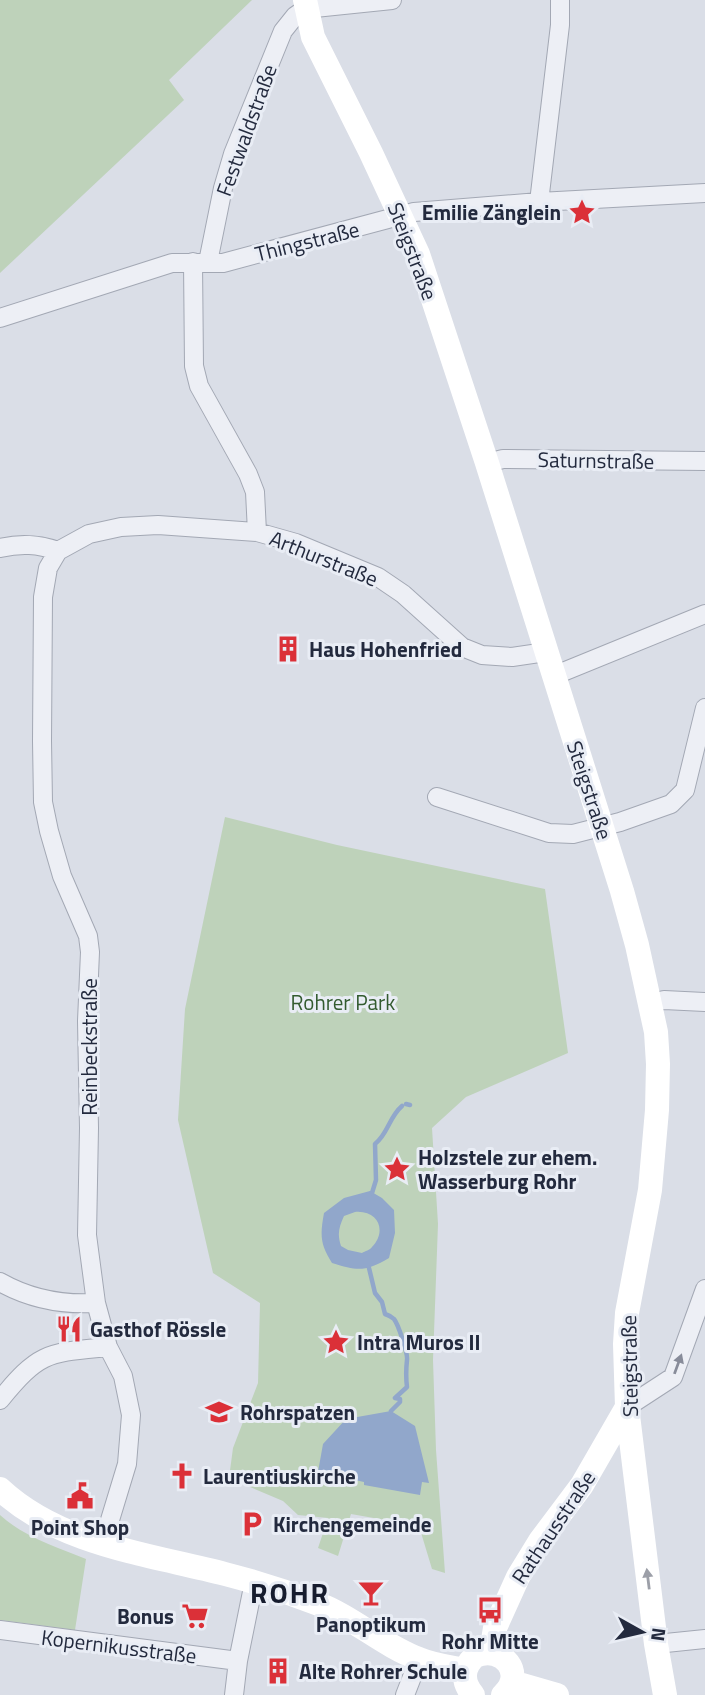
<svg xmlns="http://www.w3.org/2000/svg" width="705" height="1695" viewBox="0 0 705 1695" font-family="'Titillium Web',sans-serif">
<rect width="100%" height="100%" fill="#dadee7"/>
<path fill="#bed2ba" d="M0,0H252L169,80L184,100L0,273Z
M225,817L337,845L545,889L568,1053L466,1097L432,1128L438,1224L433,1360L436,1450L445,1573L432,1569L419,1526L351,1514L338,1556L318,1548L328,1518L298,1515L283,1501L229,1478L233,1448L258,1383L260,1303L213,1273L178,1120L185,1009Z
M0,1515C24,1537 57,1547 86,1559L75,1630L0,1620Z"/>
<path fill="#91a7cb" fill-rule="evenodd" d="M370,1191L382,1198L394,1210L395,1233L389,1258C365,1272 358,1271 332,1263C320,1244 320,1235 324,1213L344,1198ZM355,1212C379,1210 387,1232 372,1247C370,1250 365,1251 362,1253L348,1250L341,1246C337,1234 339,1227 344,1216Z
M391,1411L415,1426L429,1483L422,1482L420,1495L364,1485V1482L318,1472L323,1444L346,1419Z"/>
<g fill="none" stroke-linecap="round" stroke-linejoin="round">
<path stroke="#91a7cb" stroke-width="4.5" d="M406,1104L410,1105
M372,1193L376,1180L375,1144C388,1134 389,1117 402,1106
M369,1268L375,1293L382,1302L385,1314C388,1315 392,1317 394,1319C398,1324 408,1353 407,1360C406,1369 406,1379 407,1387L395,1398L400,1399V1402L391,1411"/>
<g stroke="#a3a8b4" stroke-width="20">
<path id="street" d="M539,202L560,25V0
M193,262L194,366L199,386L248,474L255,492L257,532
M208,262L223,188L233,154L283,31L295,16L305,9L392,0
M0,318L172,263H223L414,212L539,202L705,193
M487,463L503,459L705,461
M0,548C21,543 38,544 58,551L89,534L121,527L158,525L257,532L296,543L378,577L403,594L462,647L482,655L512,657L546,652
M58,551L48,568L43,597L42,741L43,802L49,831L62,876L88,936L90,952L87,1021L89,1128L87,1235L96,1303L108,1347L123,1376L131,1415L127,1464L103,1543
M553,676L705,614
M437,797L549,833L573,834L620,822L671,804L685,790L705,708
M649,1003L664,1000L705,1002
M0,1282C30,1299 62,1305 96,1303
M0,1400C40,1351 48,1353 108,1347
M627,1407L673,1377L705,1289
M0,1630L238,1661
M656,1644L705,1639
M234,1695L238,1661L254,1582
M405,1695L419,1659"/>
</g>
<use href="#street" stroke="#edeff5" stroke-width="18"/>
<path stroke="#fff" stroke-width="24" d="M305,0L313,37L371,153L418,254L487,463L622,891L637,945L656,1032L658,1064L657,1110L650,1190L627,1313L625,1344L627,1407L656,1644L665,1695
M0,1489C60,1545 148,1554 225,1574C256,1582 287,1592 316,1603C353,1617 382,1645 419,1659C433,1665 450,1667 465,1670
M491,1652L495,1628L518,1577L540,1541L582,1485L627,1407
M512,1682L557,1695
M473,1695C462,1682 462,1668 475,1656C503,1644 526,1674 503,1695"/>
</g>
<defs><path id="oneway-solid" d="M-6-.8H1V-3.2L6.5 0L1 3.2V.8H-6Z" transform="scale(1.75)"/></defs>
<use fill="#888c9a" href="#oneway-solid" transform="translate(678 1364) rotate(-70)"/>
<use fill="#9c9fa8" href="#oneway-solid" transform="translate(648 1579) rotate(-97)"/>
<defs>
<g id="sight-bare" transform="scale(2.1)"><path d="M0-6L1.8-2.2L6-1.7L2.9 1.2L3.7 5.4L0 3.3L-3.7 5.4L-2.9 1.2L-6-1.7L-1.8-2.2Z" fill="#db3038" stroke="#e9edf5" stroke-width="2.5" paint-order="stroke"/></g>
<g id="building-bare" transform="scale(2.1)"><path d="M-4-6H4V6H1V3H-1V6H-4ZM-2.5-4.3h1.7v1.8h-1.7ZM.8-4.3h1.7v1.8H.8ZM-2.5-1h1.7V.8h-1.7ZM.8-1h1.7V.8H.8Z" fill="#db3038" stroke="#e9edf5" stroke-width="2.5" paint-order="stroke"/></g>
<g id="restaurant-bare" transform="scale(2.1)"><path d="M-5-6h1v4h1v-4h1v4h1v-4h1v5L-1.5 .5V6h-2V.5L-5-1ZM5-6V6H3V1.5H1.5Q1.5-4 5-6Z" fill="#db3038" stroke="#e9edf5" stroke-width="2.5" paint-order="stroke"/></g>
<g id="school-bare" transform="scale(2.1)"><path d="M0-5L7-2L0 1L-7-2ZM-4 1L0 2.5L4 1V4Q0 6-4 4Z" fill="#db3038" stroke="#e9edf5" stroke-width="2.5" paint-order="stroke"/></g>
<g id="church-bare" transform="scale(2.1)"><path d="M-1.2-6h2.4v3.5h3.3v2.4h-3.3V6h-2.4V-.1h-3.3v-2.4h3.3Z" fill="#db3038" stroke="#e9edf5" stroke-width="2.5" paint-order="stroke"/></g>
<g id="civic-bare" transform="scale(2.1)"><path d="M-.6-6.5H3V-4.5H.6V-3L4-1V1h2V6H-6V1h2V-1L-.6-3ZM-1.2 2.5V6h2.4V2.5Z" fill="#db3038" stroke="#e9edf5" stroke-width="2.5" paint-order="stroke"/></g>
<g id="parking-bare" transform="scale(2.1)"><path d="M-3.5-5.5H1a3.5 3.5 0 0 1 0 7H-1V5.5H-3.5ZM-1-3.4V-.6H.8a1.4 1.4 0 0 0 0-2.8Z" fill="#db3038" stroke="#e9edf5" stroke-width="2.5" paint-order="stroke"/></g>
<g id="bar-bare" transform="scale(2.1)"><path d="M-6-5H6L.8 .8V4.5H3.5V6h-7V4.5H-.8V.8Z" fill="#db3038" stroke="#e9edf5" stroke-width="2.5" paint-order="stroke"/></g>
<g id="bus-bare" transform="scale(2.1)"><path d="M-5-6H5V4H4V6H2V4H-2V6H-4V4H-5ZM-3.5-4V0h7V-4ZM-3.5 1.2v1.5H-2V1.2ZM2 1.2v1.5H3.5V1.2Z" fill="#db3038" stroke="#e9edf5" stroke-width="2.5" paint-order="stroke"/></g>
<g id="supermarket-bare" transform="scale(2.1)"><path d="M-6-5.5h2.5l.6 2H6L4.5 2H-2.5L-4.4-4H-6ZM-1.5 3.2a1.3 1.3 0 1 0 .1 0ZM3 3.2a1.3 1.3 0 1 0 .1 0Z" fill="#db3038" stroke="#e9edf5" stroke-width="2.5" paint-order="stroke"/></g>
</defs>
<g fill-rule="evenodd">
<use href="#sight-bare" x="582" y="212"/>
<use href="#building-bare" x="288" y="649"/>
<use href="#sight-bare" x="397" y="1169"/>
<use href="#restaurant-bare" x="69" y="1329"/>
<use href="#sight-bare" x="336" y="1342"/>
<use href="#school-bare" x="219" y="1412"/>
<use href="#church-bare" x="182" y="1476"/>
<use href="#civic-bare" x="80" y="1496"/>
<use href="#parking-bare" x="252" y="1524"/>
<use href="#bar-bare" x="371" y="1593"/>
<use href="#bus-bare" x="490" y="1610"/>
<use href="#supermarket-bare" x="195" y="1616"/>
<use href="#building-bare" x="278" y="1671"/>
</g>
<g text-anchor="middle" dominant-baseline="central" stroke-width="6" stroke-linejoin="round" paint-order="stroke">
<g font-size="21" fill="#232a3e" stroke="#e9edf5">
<text transform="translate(246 130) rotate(-70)">Festwaldstraße</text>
<text transform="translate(307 241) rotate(-14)">Thingstraße</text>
<text transform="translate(413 251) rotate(69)">Steigstraße</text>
<text transform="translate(596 460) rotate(1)">Saturnstraße</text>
<text transform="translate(324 558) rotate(22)">Arthurstraße</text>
<text transform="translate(590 790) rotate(72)">Steigstraße</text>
<text transform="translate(89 1047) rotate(-90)">Reinbeckstraße</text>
<text transform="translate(629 1366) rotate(-91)">Steigstraße</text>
<text transform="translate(553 1527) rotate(-56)">Rathausstraße</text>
<text transform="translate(119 1646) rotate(7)">Kopernikusstraße</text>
</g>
<g font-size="21" font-weight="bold" fill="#232a3e" stroke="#e9edf5" text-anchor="start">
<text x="561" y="212" text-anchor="end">Emilie Zänglein</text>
<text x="309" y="649">Haus Hohenfried</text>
<text x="418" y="1157">Holzstele zur ehem.<tspan x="418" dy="24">Wasserburg Rohr</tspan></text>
<text x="90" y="1329">Gasthof Rössle</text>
<text x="357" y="1342">Intra Muros II</text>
<text x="240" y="1412">Rohrspatzen</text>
<text x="203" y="1476">Laurentiuskirche</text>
<text x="273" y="1524">Kirchengemeinde</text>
<text x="80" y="1527" text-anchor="middle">Point Shop</text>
<text x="174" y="1616" text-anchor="end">Bonus</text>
<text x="371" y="1624" text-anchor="middle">Panoptikum</text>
<text x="490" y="1641" text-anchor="middle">Rohr Mitte</text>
<text x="299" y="1671">Alte Rohrer Schule</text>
</g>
<g font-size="21" fill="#335b2f" stroke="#e9edf5">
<text x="343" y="1002">Rohrer Park</text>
</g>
<g font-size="28" font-weight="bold" letter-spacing="2" fill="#161c2e" stroke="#e9edf5">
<text x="290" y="1592">ROHR</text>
</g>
</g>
<g transform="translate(642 1632) rotate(98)" stroke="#e9edf5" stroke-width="5" paint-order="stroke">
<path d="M0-5L12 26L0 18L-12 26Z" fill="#232a3e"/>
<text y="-10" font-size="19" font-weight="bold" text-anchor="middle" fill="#232a3e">N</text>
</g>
</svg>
